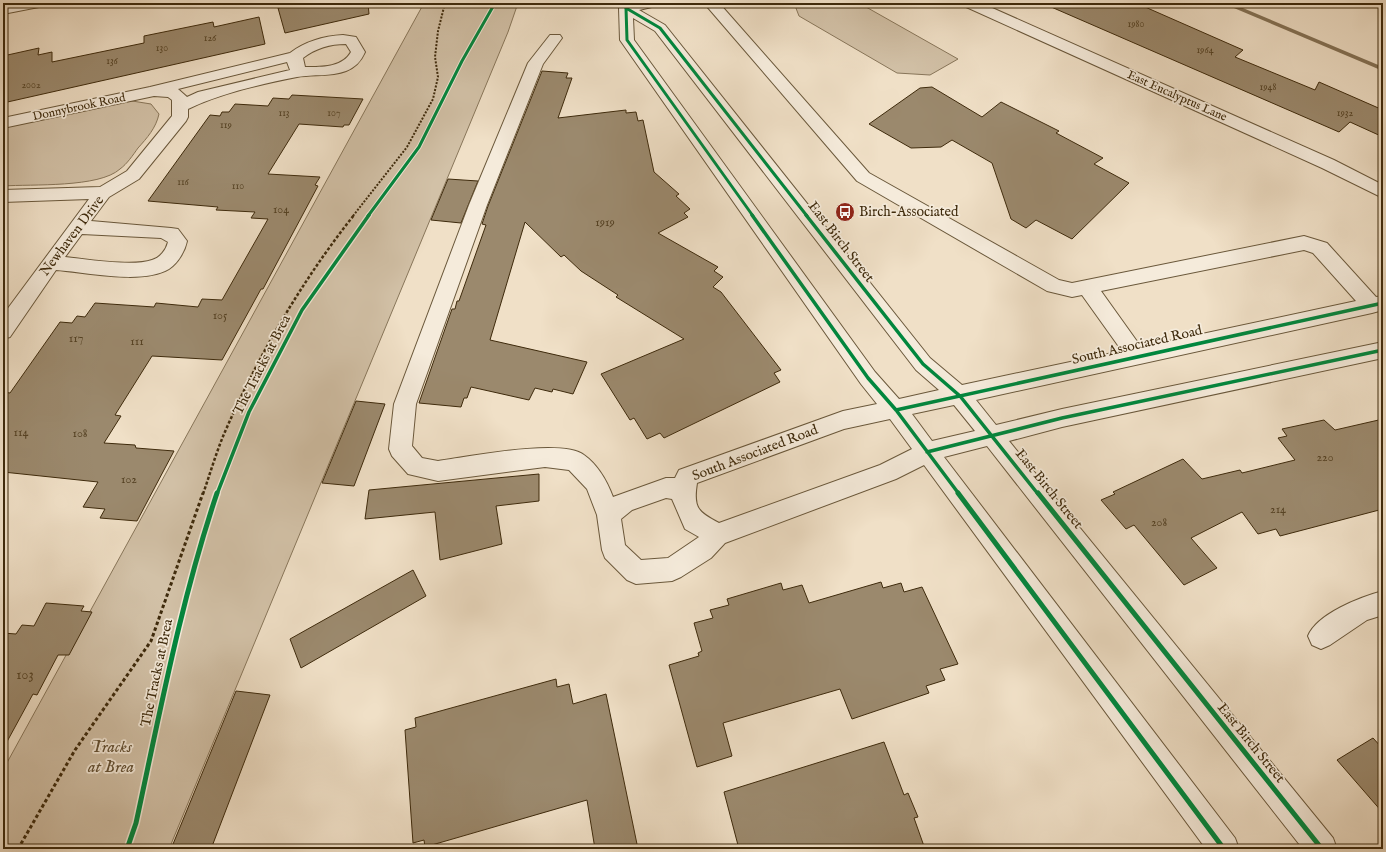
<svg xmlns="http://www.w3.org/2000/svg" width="1386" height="852" viewBox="0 0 1386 852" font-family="'IM FELL English',serif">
<rect width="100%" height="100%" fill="#f0e0c7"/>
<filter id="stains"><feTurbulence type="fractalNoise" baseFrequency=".005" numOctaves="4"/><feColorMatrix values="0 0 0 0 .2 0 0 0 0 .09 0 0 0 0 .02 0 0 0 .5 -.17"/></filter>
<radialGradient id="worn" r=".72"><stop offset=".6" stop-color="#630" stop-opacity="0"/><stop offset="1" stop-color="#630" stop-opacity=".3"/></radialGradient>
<path fill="#d2c1a7" stroke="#88765a" d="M424,3H518L508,32L169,849H3V770Z
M794,3H859L958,59L930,75L897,73L799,16Z
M126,100L151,104L159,114C156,128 147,138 138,148C133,155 127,164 120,169C99,188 32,184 3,186V127Z"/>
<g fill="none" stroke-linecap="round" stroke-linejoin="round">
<path fill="#847256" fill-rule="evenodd" d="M1222,3H1231L1383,67V71Z"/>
</g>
<path fill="#9b896d" stroke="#3e2a0c" d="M303,3H368L369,14L285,33L278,8Z
M1042,3H1136L1243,50L1235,57L1315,90L1319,82L1383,110V137L1350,122L1339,132Z
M259,17L265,44L3,103V56L39,48L38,55L52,52V62L144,43V36L213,22L214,27Z
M542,71L568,73L566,78H572L558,118L626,110V113L636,112L638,121L643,120L654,172L679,194L676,196L690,209L684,213L688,217L658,233L718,267L714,271L723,277L713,287L721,292L781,370L774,373L780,382L664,438L660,433L647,439L634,418L630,420L601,374L684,339L616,297L618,295L581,271L564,255L561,257L525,222L490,340L587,362L573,394L553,389L552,392L535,388L529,400L471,387L467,398H464L461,407L419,403L452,309H455L457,301H459L486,225L482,224L488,206Z
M932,87L982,117L1001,102L1059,131L1056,133L1103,158L1094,164L1129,183L1072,239L1036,220L1026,228L1011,219L992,163L952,140L941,147L911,148L869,124L920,88Z
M292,95L363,99L349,125H344L343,127L299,124L268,174L320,177L315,185L318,186L263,289H261L222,360L152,356L115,415L121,416L104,443L135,445L136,448L174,451L137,521L100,518L105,509L83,507L98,482L3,472V392L10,393L60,322L72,323L77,316L85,317L95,303L154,307L156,303L198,307L202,299L222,300L268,219L251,218L255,212L216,210L218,207L148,201L210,115L220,116L222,112H229L235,104L268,106L273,98L289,99Z
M448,179L478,181L461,223L431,220Z
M356,401L385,404L354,486L322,483Z
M1383,419V509L1280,536L1276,529L1258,534L1242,512L1191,538L1217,568L1184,585L1134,525L1126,529L1101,500L1115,494L1113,492L1183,459L1202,479L1240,470L1242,473L1295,460L1278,438L1287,436L1282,429L1324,420L1335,430Z
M539,474V501L496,506L502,544L440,560L435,512L365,519L369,490Z
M413,570L426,596L301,668L290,639Z
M881,582L883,588L901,583L904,592L922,587L958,664L940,669L945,680L926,686L929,693L852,719L840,689L723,723L732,756L697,767L669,665L699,656L698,653L702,651L694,623L713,618L710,610L729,605L727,599L781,583L783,590L802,585L809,603Z
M46,603L84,606L81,611L92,612L69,655H58L37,695L33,694L3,749V633L16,634L22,625L34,626Z
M556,679L557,687L569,684L573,704L606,694L638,849H595L587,800L425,847L424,840L413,843L405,730L416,727L415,718Z
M236,691L270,695L211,849H171Z
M1373,738L1383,749V813L1337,760Z
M884,742L904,795L908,793L918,817L914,818L925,849H739L724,792Z"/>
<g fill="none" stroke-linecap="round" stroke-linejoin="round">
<g stroke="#6a583b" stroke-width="2">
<path id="minor" d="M17,3H46L44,6L3,14V6Z
M615,3H658L656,6L639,10L665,25L930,358L962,385L1122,351L1082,295L1072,297L1047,291L857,181L704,3H719L869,173L1059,280L1072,283L1304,236L1327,243L1376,297L1383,296V310L1372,313L976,400L996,425L1062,409L1383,342V358L1062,427L1009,441L1333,838L1337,849H1303L987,446L944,457L1235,838L1239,849H1206L924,465L896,479L725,543L711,558L681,577L672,581L636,584L627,580L605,558L602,550L597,515L587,489L569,470L545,467L438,481L408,474L392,456L389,449L394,404L469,205L528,63L550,35H560L562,38L543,64L487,205L416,404L412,446L422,458L438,461C467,457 562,438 584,455C598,465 607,481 613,497L666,478H675L679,470L843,411L877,404L861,384L620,40L619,8ZM633,18L655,31L916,370L939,390L899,399L875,372L634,40ZM1304,250L1313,253L1356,301L1141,347L1101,291ZM954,405L975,431L932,441L912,414ZM890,419L912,449L880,465L719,523C698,512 693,508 697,483L844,429ZM666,498L672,499L685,529L699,537L668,558L641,560L625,545L621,519L632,510Z
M962,3H981L1334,160L1383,185V198L1322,168L964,6Z
M343,35L356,37L365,52C361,61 356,67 346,71C330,77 314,74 297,77C262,84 221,93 188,109V117L186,121L139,179L109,197L91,221L171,228L178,229L187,241C185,251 178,263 169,269C142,285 86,272 56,270L10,337L3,339V315L89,199L3,202V190L100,187L127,171L172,116V100L168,97L154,96L3,128V118L150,87L290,53C306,41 324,36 343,35ZM346,44L351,52C342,68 321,67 305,67L303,58C316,48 330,44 346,44ZM287,62L290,70L198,92L187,97L178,89ZM82,234L161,238L168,242C166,250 160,258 152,260C132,267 87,259 65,257Z
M1383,591V615L1367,620L1330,645L1321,649L1312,645L1308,636C1317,614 1360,597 1383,591Z"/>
</g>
<path stroke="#3e2a0c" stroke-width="2" stroke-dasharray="2 1.5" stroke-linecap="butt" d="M353,216L407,147L433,99L438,77L435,57L438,31L445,3"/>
<path stroke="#3e2a0c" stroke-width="2.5" stroke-dasharray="3 2" stroke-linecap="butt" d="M203,494C210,474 216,453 224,434C258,356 301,282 354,215"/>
<path stroke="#3e2a0c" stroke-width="3" stroke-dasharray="3.5 2.5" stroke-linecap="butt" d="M18,849L75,750L151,641L203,493"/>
<use href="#minor" fill="#f5ebdb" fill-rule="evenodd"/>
<g stroke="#f5ebdb" stroke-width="5">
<path id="cycleway-far2" d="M622,3L626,8L660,28L807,216
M626,8L627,40L753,216
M368,216L419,147L462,61L495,3"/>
</g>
<g stroke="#f5ebdb" stroke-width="6">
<path id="cycleway-far1" d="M752,215L868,378L896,410L959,494
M806,215L923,364L960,396L1038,494
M896,410L1383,303
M927,452L1062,418L1383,350
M217,494L249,412L302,310L369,215"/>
</g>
<g stroke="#f5ebdb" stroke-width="8">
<path id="cycleway" d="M958,493L1224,849
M1038,493L1322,849
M127,849L136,823C160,712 181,600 217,493"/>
</g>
<use href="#cycleway-far2" stroke="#00873e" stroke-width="3"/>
<use href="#cycleway-far1" stroke="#00873e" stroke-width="3.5"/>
<use href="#cycleway" stroke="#00873e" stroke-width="5"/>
</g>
<defs>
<g id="bus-disc" transform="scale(1)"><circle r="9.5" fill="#8f2418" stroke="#f5ebdb"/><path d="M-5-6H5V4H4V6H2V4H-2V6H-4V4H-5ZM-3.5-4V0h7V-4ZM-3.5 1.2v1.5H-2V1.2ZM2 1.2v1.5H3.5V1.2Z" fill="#fff"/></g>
</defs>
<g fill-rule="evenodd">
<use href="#bus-disc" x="845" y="212"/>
</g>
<g text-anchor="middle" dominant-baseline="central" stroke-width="3.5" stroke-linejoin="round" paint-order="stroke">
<g font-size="10" fill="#554224">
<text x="1136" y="24">1980</text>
<text x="210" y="38">126</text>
<text x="162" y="48">130</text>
<text x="1205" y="50">1964</text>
<text x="112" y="61">136</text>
<text x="31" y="85">2002</text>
<text x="1268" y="87">1948</text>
<text x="284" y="113">113</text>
<text x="334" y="113">107</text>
<text x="1345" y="113">1932</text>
<text x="226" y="125">119</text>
<text x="183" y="182">116</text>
<text x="238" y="186">110</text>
</g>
<g font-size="12" fill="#3e2a0c" stroke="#f5ebdb">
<text transform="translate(1177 96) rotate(24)">East Eucalyptus Lane</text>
<text transform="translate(79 107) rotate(-12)">Donnybrook Road</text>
</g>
<g font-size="12" fill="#554224">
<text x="281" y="209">104</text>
<text x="605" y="222">1919</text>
<text x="220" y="315">105</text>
<text x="76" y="338">117</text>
<text x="137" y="341">111</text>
<text x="21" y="432">114</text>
<text x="80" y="433">108</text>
<text x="1325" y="457">220</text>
<text x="129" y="479">102</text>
<text x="1278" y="509">214</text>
<text x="1159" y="522">208</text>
</g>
<g font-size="14" fill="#3e2a0c" stroke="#f5ebdb" text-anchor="start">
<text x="859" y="212">Birch-Associated</text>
</g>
<g font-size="14" fill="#3e2a0c" stroke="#f5ebdb">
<text transform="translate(72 236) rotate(-53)">Newhaven Drive</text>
<text transform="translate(841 242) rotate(52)">East Birch Street</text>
<text transform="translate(1137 345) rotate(-13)">South Associated Road</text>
<text transform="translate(262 365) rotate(-63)">The Tracks at Brea</text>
<text transform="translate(755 453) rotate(-21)">South Associated Road</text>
<text transform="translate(1049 489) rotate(51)">East Birch Street</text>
<text transform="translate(157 673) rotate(-78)">The Tracks at Brea</text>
<text transform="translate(1251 743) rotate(51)">East Birch Street</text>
</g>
<g font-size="14" fill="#554224">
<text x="25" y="675">103</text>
</g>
<g font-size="17" font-style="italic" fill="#635033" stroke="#f5ebdb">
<text x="111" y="747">Tracks<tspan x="111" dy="20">at Brea</tspan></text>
</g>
</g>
<rect width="1386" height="852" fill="none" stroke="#f0e0c7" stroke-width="16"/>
<rect x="4" y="4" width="1378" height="844" fill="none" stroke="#3e2a0c" stroke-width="2"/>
<rect x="8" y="8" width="1370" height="836" fill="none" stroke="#3e2a0c"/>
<rect width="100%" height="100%" filter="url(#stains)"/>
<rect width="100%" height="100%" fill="url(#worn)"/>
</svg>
